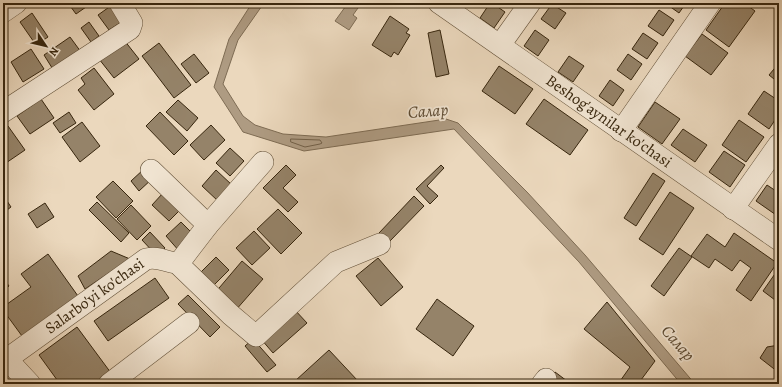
<svg xmlns="http://www.w3.org/2000/svg" width="782" height="387" viewBox="0 0 782 387" font-family="Alegreya,serif">
<rect width="100%" height="100%" fill="#ebd8bd"/>
<filter id="stains"><feTurbulence type="fractalNoise" baseFrequency=".005" numOctaves="4"/><feColorMatrix values="0 0 0 0 .2 0 0 0 0 .09 0 0 0 0 .02 0 0 0 .5 -.17"/></filter>
<radialGradient id="worn" r=".72"><stop offset=".6" stop-color="#630" stop-opacity="0"/><stop offset="1" stop-color="#630" stop-opacity=".3"/></radialGradient>
<path fill="#ae9b82" stroke="#7e6c54" d="M252,3H264L238,40L223,84L243,116L255,125L283,134L326,137L446,119L458,123L527,192L585,255L695,384H681L579,262L454,129L304,151L243,132L214,87L229,39Z
M348,3L358,8L353,15L357,18L349,30L335,21Z"/>
<g fill="none" stroke-linecap="round" stroke-linejoin="round">
<path stroke="#726048" stroke-width="1" d="M291,139L320,140L322,143L320,144L305,147L291,142Z"/>
</g>
<path fill="#958369" stroke="#37260e" d="M68,3H83L86,7L76,14Z
M490,3H492L505,12L494,28L480,18Z
M665,3H686L679,13Z
M725,3H744L755,11L729,47L706,30Z
M552,4L566,13L555,29L541,19Z
M112,5L123,21L109,30L98,15Z
M659,10L674,20L663,36L648,26Z
M32,13L48,37L36,45L20,22Z
M390,16L409,29L406,33L410,35L398,55L394,52L391,57L372,45Z
M89,22L99,36L91,42L81,28Z
M440,30L449,74L436,77L428,33Z
M535,30L549,40L538,56L524,46Z
M643,33L658,43L647,59L632,49Z
M702,34L728,53L711,75L685,56Z
M70,37L81,52L54,71L44,55Z
M124,40L139,59L114,78L99,59Z
M159,43L191,85L174,98L142,56Z
M31,49L44,69L23,82L11,62Z
M194,54L209,73L196,83L181,64Z
M628,54L642,64L631,80L617,70Z
M569,56L584,66L573,82L558,72Z
M779,63V83L769,75Z
M499,66L533,89L515,114L482,91Z
M94,68L114,94L94,110L78,90L85,84L81,78Z
M610,80L624,90L613,106L599,96Z
M764,91L779,101V114L769,129L748,114Z
M41,99L54,118L30,134L17,116Z
M544,99L588,130L570,155L526,124Z
M178,100L198,118L187,131L166,112Z
M655,102L680,119L662,144L638,127Z
M69,112L76,123L60,133L53,123Z
M160,112L188,141L174,155L146,126Z
M739,120L764,137L746,162L722,145Z
M82,122L100,146L80,162L62,137Z
M211,125L225,140L204,160L190,145Z
M8,126L25,150L3,165V130Z
M683,129L707,145L695,162L671,145Z
M230,148L244,161L230,176L216,163Z
M724,151L745,165L730,187L709,172Z
M286,165L296,175L283,188L298,202L288,212L263,188Z
M441,165L444,168L427,186L438,196L430,204L416,189Z
M144,169L153,178L139,191L131,181Z
M216,170L232,185L218,201L202,186Z
M653,173L665,181L636,226L624,218Z
M113,181L133,201L116,218L96,197Z
M767,185L779,193V217L756,201Z
M670,192L694,208L663,255L639,239Z
M163,193L180,210L169,221L152,205Z
M3,195L11,207L3,213Z
M414,196L424,206L389,242L379,233Z
M97,202L129,233L121,242L89,210Z
M45,203L54,217L37,228L28,214Z
M131,205L151,226L137,240L117,219Z
M278,209L302,233L281,254L257,229Z
M181,222L196,237L180,252L166,236Z
M254,231L270,248L252,265L236,248Z
M150,232L165,248L157,256L142,240Z
M734,233L777,263L751,301L736,290L751,268L740,260L732,271L715,259L709,268L691,256L707,234L725,247Z
M679,248L692,257L664,296L651,286Z
M111,251L130,259L85,289L78,276Z
M48,254L78,296L22,336L3,310V307L31,287L21,274Z
M216,257L229,270L211,288L198,275Z
M378,258L403,287L381,306L356,276Z
M242,261L263,279L235,311L214,294Z
M779,268V303L763,291Z
M3,278L9,286L3,291Z
M155,278L169,298L108,341L94,321Z
M188,295L220,327L210,337L178,304Z
M437,299L474,326L453,356L416,329Z
M607,302L655,361L638,384H618L630,367L584,329Z
M294,309L307,323L273,353L261,339Z
M77,327L111,373L96,384H60L39,355Z
M253,339L276,365L267,372L245,346Z
M779,345V371L778,372L760,358L767,347Z
M329,350L358,381L354,384H298L295,381Z
M555,372L571,384H546Z"/>
<g fill="none" stroke-linecap="round" stroke-linejoin="round">
<g stroke="#64523a" stroke-width="22">
<g id="minor">
<path id="s1" d="M439,3L779,240"/>
<path d="M3,12L16,3"/>
<path d="M500,45L530,3"/>
<path d="M3,112L130,29L132,23L120,3"/>
<path d="M621,131L710,3"/>
<path d="M151,170L208,225"/>
<path d="M733,209L779,144"/>
<path d="M177,263L231,315L256,336L336,262L380,244"/>
<path d="M3,355L30,384"/>
<path id="s2" d="M7,359L146,259C159,256 165,262 177,263L182,259L208,225L263,162"/>
<path d="M109,384L189,323"/>
<path d="M542,384L546,379"/>
</g>
</g>
<use href="#minor" stroke="#f2e6d4" stroke-width="21"/>
</g>
<g text-anchor="middle" dominant-baseline="central" stroke-width="3.5" stroke-linejoin="round" paint-order="stroke">
<g font-size="16" fill="#37260e" stroke="#f2e6d4">
<text stroke="none"><textPath href="#s1" startOffset="207">Beshog'aynilar ko'chasi</textPath></text>
<text stroke="none"><textPath href="#s2" startOffset="108">Salarbo'yi ko'chasi</textPath></text>
</g>
<g font-size="17" font-style="italic" fill="#5b4931" stroke="#f2e6d4">
<text transform="translate(428 111) rotate(-4)">Салар</text>
<text transform="translate(678 343) rotate(49)">Салар</text>
</g>
</g>
<rect width="782" height="387" fill="none" stroke="#ebd8bd" stroke-width="16"/>
<rect x="4" y="4" width="774" height="379" fill="none" stroke="#37260e" stroke-width="2"/>
<rect x="8" y="8" width="766" height="371" fill="none" stroke="#37260e"/>
<g transform="translate(46 46) rotate(125)" stroke="#f2e6d4" stroke-width="3" paint-order="stroke">
<path d="M0-3L7 15L0 10L-7 15Z" fill="#37260e"/>
<text y="-6" font-size="11" font-weight="bold" text-anchor="middle" fill="#37260e">N</text>
</g>
<rect width="100%" height="100%" filter="url(#stains)"/>
<rect width="100%" height="100%" fill="url(#worn)"/>
</svg>
